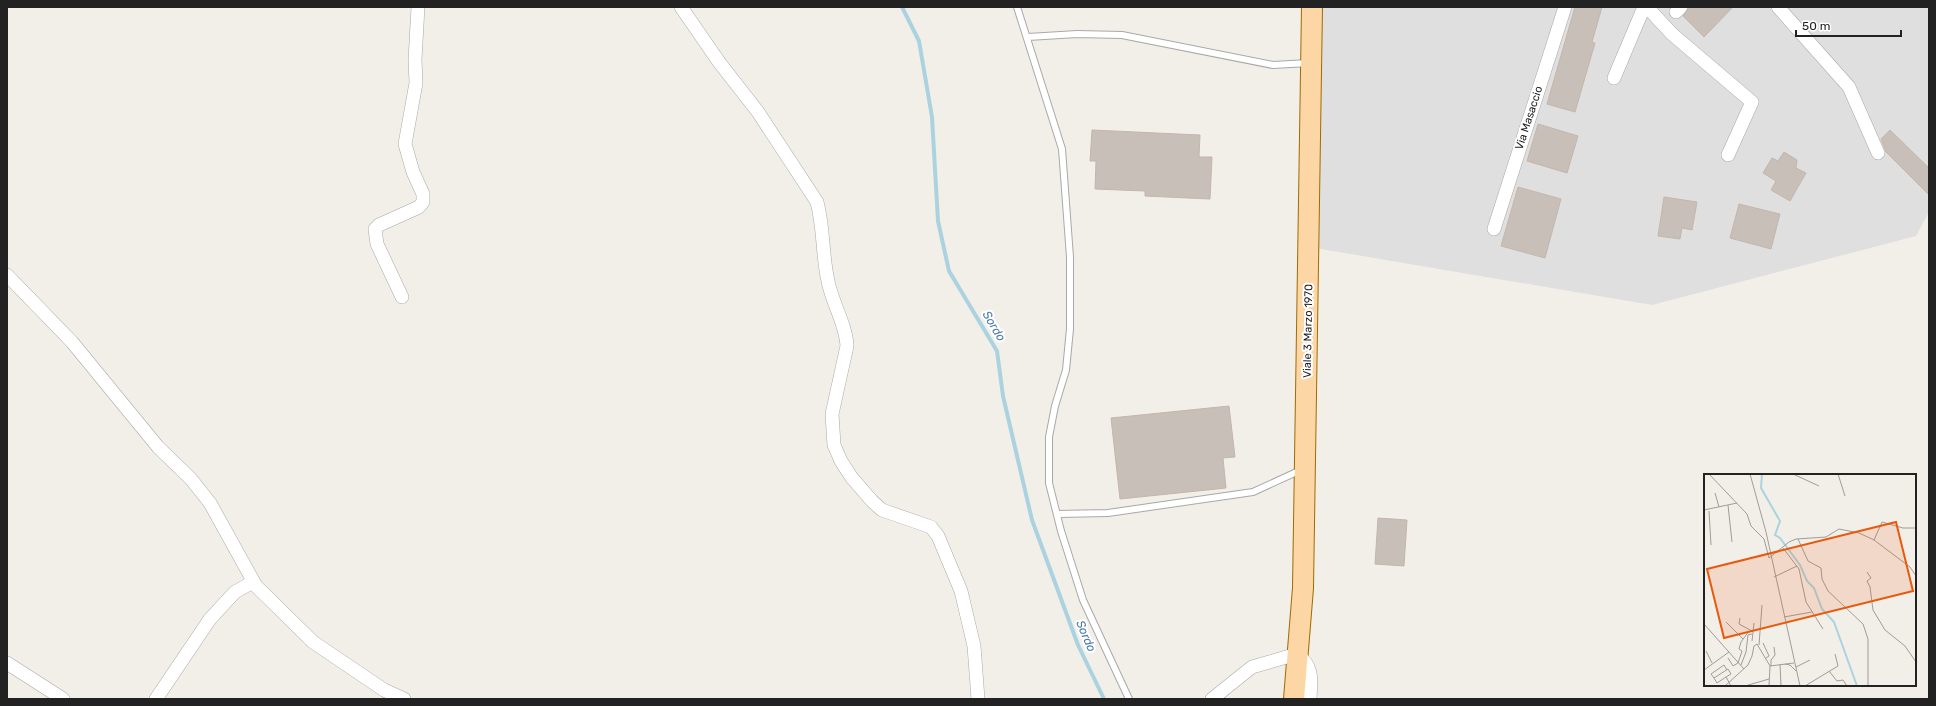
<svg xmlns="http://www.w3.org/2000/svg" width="1936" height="706" viewBox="0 0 1936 706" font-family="Rubik,sans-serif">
<rect width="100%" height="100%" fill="#f2efe9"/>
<path fill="#e0dfdf" d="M1312,7H1929V212L1916,236L1652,305L1309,247Z"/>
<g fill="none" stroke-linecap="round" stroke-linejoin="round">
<path stroke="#aad3df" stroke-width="4" d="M902,7L919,41L932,117L938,221L949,271L997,351L1003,396L1032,520L1078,645L1104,699"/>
</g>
<path fill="#c7bfb8" stroke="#c4b6ab" d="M1575,7H1602L1592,42L1595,43L1575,112L1547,104Z
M1689,7H1733L1704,37L1683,16Z
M1538,124L1578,136L1567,173L1527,161Z
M1092,130L1200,135L1199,157H1212L1210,199L1145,196V191L1095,189L1096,161H1090Z
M1890,130L1929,168V195L1886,152L1881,139Z
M1784,152L1797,160L1796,168L1806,173L1790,201L1771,190L1776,181L1763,173L1772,158L1778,161Z
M1518,187L1561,199L1545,258L1501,246Z
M1664,197L1697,202L1692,230L1682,228L1680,239L1658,236Z
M1739,204L1780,214L1771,249L1730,238Z
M1229,406L1235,457L1223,458L1226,488L1120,499L1111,418Z
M1378,518L1407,520L1404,566L1375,564Z"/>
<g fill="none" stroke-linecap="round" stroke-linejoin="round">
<g stroke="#a9a9a9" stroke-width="8">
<path id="service" d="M1017,7L1062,149L1070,257V329L1066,370L1055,406L1049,437V483L1061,531L1083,600L1129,699
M1028,37L1077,34L1122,35L1273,65L1309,63
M1057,514L1108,513L1253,492L1301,470"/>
</g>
<g stroke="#a9a9a9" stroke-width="14">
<path id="minor" d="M681,7L719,62L758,112L817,202C824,228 822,255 828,281C832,303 846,324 847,346L832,414L834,445L841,461L852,478L872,501L882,510L931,527L938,536L961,591L974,646L978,699
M1647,7L1672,34L1752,102L1728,155
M1778,7L1849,87L1878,153
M1676,12L1681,7
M1614,78L1644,7
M1494,229L1565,7
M7,275L72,342L158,447L191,479L210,503L256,586L313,642L384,690L404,699
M402,297L377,244L375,229L379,225L419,207L423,202V194L413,172L405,144L416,83L415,60L418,7
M7,663L63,699
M156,699L210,619L235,592L253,582
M1212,699L1252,667L1297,654C1314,667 1311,680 1310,699"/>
</g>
<g stroke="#a06b00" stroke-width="22">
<path id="primary" d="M1294,699L1303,588L1312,7"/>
</g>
<use href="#service" stroke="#fff" stroke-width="6"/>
<use href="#minor" stroke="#fff" stroke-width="13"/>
<use href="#primary" stroke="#fcd6a4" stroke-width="20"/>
</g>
<g text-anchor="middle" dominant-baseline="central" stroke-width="4" stroke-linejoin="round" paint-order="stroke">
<g font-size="11" fill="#222" stroke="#fff">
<text transform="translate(1529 118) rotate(-72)">Via Masaccio</text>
<text transform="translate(1308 331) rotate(-89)">Viale 3 Marzo 1970</text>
</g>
<g font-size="12" font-style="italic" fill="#4a7aab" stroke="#fff">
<text transform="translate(994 326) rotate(59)">Sordo</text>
<text transform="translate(1086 636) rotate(67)">Sordo</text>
</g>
</g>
<g transform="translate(1704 474)">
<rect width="212" height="212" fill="#f2efe9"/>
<path fill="none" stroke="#aad3df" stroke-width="2" d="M58,0L57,14L76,47L71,61L76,64L96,91L103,107L110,114L118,135L130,148L153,212"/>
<path fill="none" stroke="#9f9d99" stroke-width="1" d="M5,0L43,40L47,52L60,65L65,84L85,68L92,65L122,63L135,55L155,59L170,66L206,93L212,102M46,0L62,58L96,212M89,0L115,12M134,0L141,22M11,19L15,33M24,31L28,68M0,36L33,29M5,37L7,71M94,65L104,87L117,94L118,105L124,117L159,150L164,165V212M170,66L178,48L199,54H212M79,74L95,95L102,128L119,155M163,98L167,104L163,107L166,113L169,136L181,156L201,172L212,188M70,103L93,92M80,143L108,138M36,144L35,150L48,157M22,148L39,165M0,150L40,195M48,167L50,149M59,169L65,182L62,184M55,171L58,131M2,177L8,189M24,184L29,192L34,189M34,189L38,177L35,175L37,168L45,157M76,190L77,212M81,190L86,191L92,197M37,191L42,178L44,161L48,160M66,192L90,189M67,192V186L71,181L70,173M92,193L106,186M0,196L25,178M125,197L133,207L139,206L143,212M22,203L13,209L10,204L24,195L27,200L22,203L27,212M10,204L7,200L20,191L23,196M21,212L44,191L48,182L50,172L53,170L66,192L65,212M41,212L65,205M101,212L134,192L131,180"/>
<path fill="#e8590c" fill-opacity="0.15" stroke="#e8590c" stroke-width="2" d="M192,48L209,117L20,164L3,95Z"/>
<rect width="212" height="212" fill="none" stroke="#222" stroke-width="2"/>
</g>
<rect width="1936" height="706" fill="none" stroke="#222222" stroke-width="16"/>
<path d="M1796 30v6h105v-6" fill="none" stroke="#222222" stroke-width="2"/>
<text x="1802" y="30" font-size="12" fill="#222222" stroke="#ffffff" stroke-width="3" paint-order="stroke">50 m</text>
</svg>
